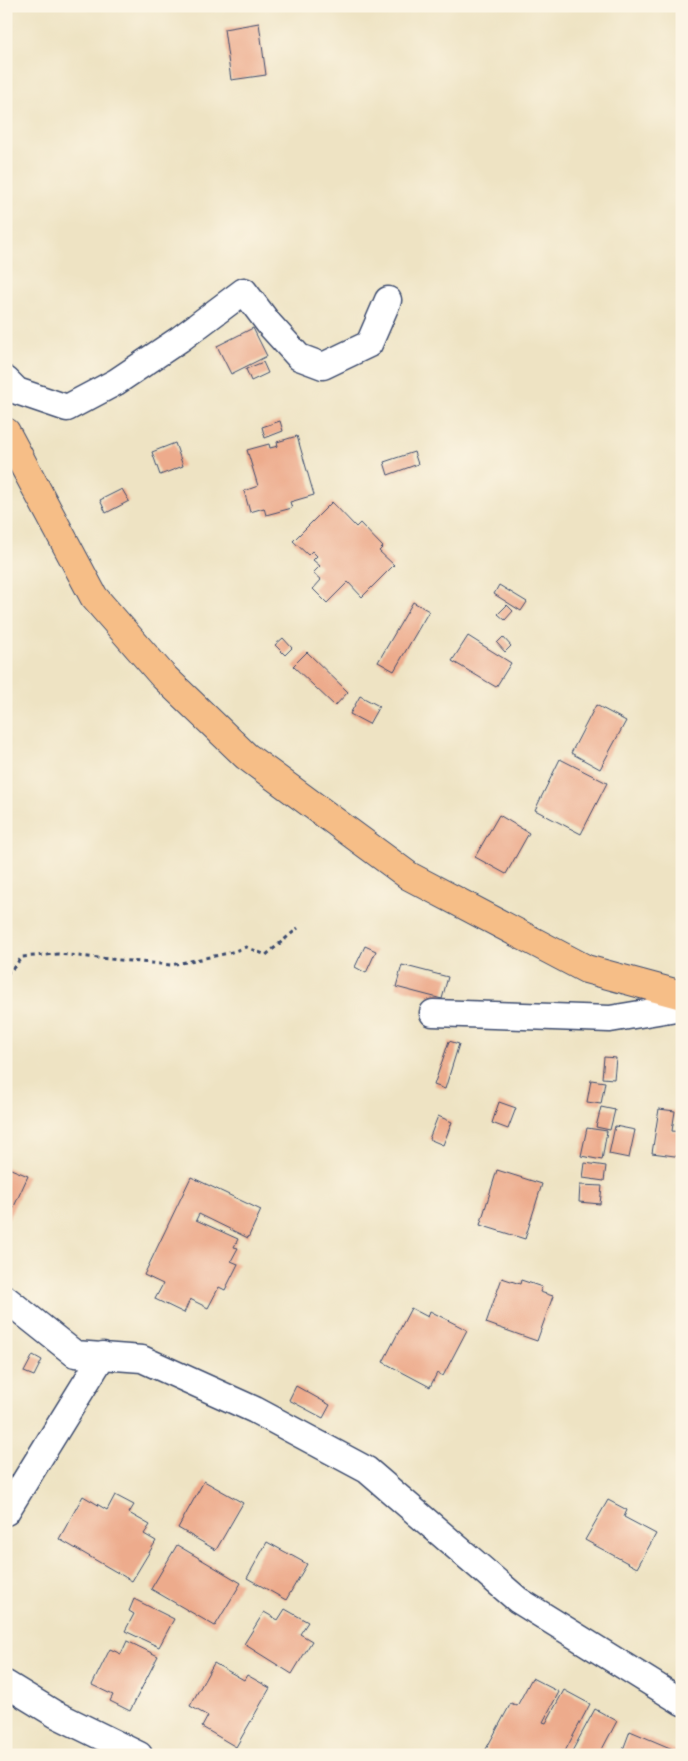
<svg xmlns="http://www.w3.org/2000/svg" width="688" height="1761" viewBox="0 0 688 1761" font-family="Mynerve,sans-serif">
<rect width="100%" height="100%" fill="#fcf5e5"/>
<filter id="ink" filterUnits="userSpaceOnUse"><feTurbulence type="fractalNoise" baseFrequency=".02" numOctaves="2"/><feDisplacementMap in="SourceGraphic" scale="10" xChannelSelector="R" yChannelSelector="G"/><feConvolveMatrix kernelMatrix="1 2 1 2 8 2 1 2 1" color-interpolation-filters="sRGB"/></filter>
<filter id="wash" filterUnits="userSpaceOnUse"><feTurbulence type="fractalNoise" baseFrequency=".0096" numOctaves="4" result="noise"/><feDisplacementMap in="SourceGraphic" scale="20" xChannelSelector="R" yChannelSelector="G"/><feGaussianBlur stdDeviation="1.12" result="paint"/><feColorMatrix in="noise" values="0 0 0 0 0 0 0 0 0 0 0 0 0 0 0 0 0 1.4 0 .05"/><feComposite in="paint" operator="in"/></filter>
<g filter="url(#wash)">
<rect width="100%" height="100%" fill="#eee3c3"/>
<g id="blocks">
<path fill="#edab8c" d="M259,23L266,75L231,80L224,29Z
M253,328L267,356L231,374L217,346Z
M263,362L268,373L251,381L246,369Z
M280,421L283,431L265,438L262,427Z
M297,436L314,495L290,502L292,508L266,515L264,508L250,512L244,491L258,486L247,450L269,444L270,448L278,446L277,442Z
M175,443L183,466L160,475L152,452Z
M414,452L418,464L388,475L384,462Z
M122,489L129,501L106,513L100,500Z
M332,502L356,527L360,523L383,547L379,551L394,565L362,597L348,582L327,603L313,589L321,580L313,573L320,566L313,560L317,556L312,551L308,555L293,541Z
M499,585L527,602L521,611L494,594Z
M413,602L429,611L394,671L378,662Z
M507,605L513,611L505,620L498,614Z
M468,636L511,663L496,687L452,661Z
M503,637L511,646L505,652L497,643Z
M283,638L292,648L285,655L275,645Z
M307,652L348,692L335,706L293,666Z
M360,696L379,706L369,724L350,714Z
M596,705L626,721L600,769L571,753Z
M560,759L607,783L581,834L535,810Z
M499,815L529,833L506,874L475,857Z
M365,946L376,951L366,973L355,967Z
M402,965L448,977L442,999L396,987Z
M449,1041L459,1044L445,1089L434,1085Z
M604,1057L616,1058L614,1079L602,1078Z
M591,1080L605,1082L601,1104L587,1102Z
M499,1102L516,1108L508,1129L492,1123Z
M601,1107L615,1110L610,1130L596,1127Z
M659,1109L675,1111L672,1131L682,1132V1157L652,1153Z
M438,1116L452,1122L443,1145L429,1139Z
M615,1126L635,1130L629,1158L609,1154Z
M587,1128L607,1131L602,1160L581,1156Z
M585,1163L606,1166L604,1181L583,1178Z
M6,1167L28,1176L6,1224Z
M497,1170L542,1184L525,1239L480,1225Z
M191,1177L261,1210L248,1238L199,1214L196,1220L238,1239L234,1247L238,1248L231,1261L238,1264L225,1290L219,1287L208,1308L190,1299L184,1313L155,1299L163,1284L144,1275Z
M580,1185L602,1186L600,1204L579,1202Z
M502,1278L520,1284L521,1280L542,1287L540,1292L553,1296L537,1341L486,1323Z
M411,1308L428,1317L430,1311L467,1330L443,1376L437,1373L430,1387L383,1362Z
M33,1355L42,1360L34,1376L24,1372Z
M296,1386L330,1405L323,1418L289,1400Z
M204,1481L243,1503L216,1550L178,1528Z
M115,1495L134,1505L129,1513L150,1525L144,1534L156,1541L132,1581L59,1539L83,1496L107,1510Z
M608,1500L627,1510L624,1517L656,1534L637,1568L585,1540Z
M267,1542L307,1564L286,1600L247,1578Z
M177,1545L241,1583L215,1626L151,1589Z
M134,1599L174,1619L159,1647L125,1631L134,1614L129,1611Z
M285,1609L308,1622L300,1634L312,1641L292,1674L244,1644L264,1612L278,1620Z
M127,1641L158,1656L130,1711L110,1701L113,1695L92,1685L110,1649L121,1654Z
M214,1663L244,1680L247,1675L270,1688L236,1747L202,1727L208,1716L190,1706Z
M532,1678L559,1692L543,1722L546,1723L564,1690L590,1704L563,1755H492L485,1751L511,1703L517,1706Z
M595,1709L617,1721L599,1755H570Z
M630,1731L682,1753V1755H621Z"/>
</g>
</g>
<g filter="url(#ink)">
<use href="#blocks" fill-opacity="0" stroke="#3b4a6d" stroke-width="1"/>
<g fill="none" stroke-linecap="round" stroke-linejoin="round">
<g stroke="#3b4a6d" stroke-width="29">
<path id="street" d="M6,380L17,391L67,408L116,382L180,339L244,291L269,324L299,357L323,366L369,344L388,300
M433,1013L610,1019L682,1007
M6,1299L75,1354L142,1359L255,1410L367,1470L518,1600L682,1702
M6,1512L103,1355
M6,1684L55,1714L139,1755"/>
</g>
<g stroke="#3b4a6d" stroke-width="30">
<path id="primary" d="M6,432L94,597L163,676L246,756L409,876L586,969L682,995"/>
</g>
<path stroke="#3b4a6d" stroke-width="3" stroke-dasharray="4 4" stroke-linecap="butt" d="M6,972H10L22,957L58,954L171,965L229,953L246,947L266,955L298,928"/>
<use href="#street" stroke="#fff" stroke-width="26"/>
<use href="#primary" stroke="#f6be87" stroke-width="28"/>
</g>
</g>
<rect width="688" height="1761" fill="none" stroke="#fcf5e5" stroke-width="25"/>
</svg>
